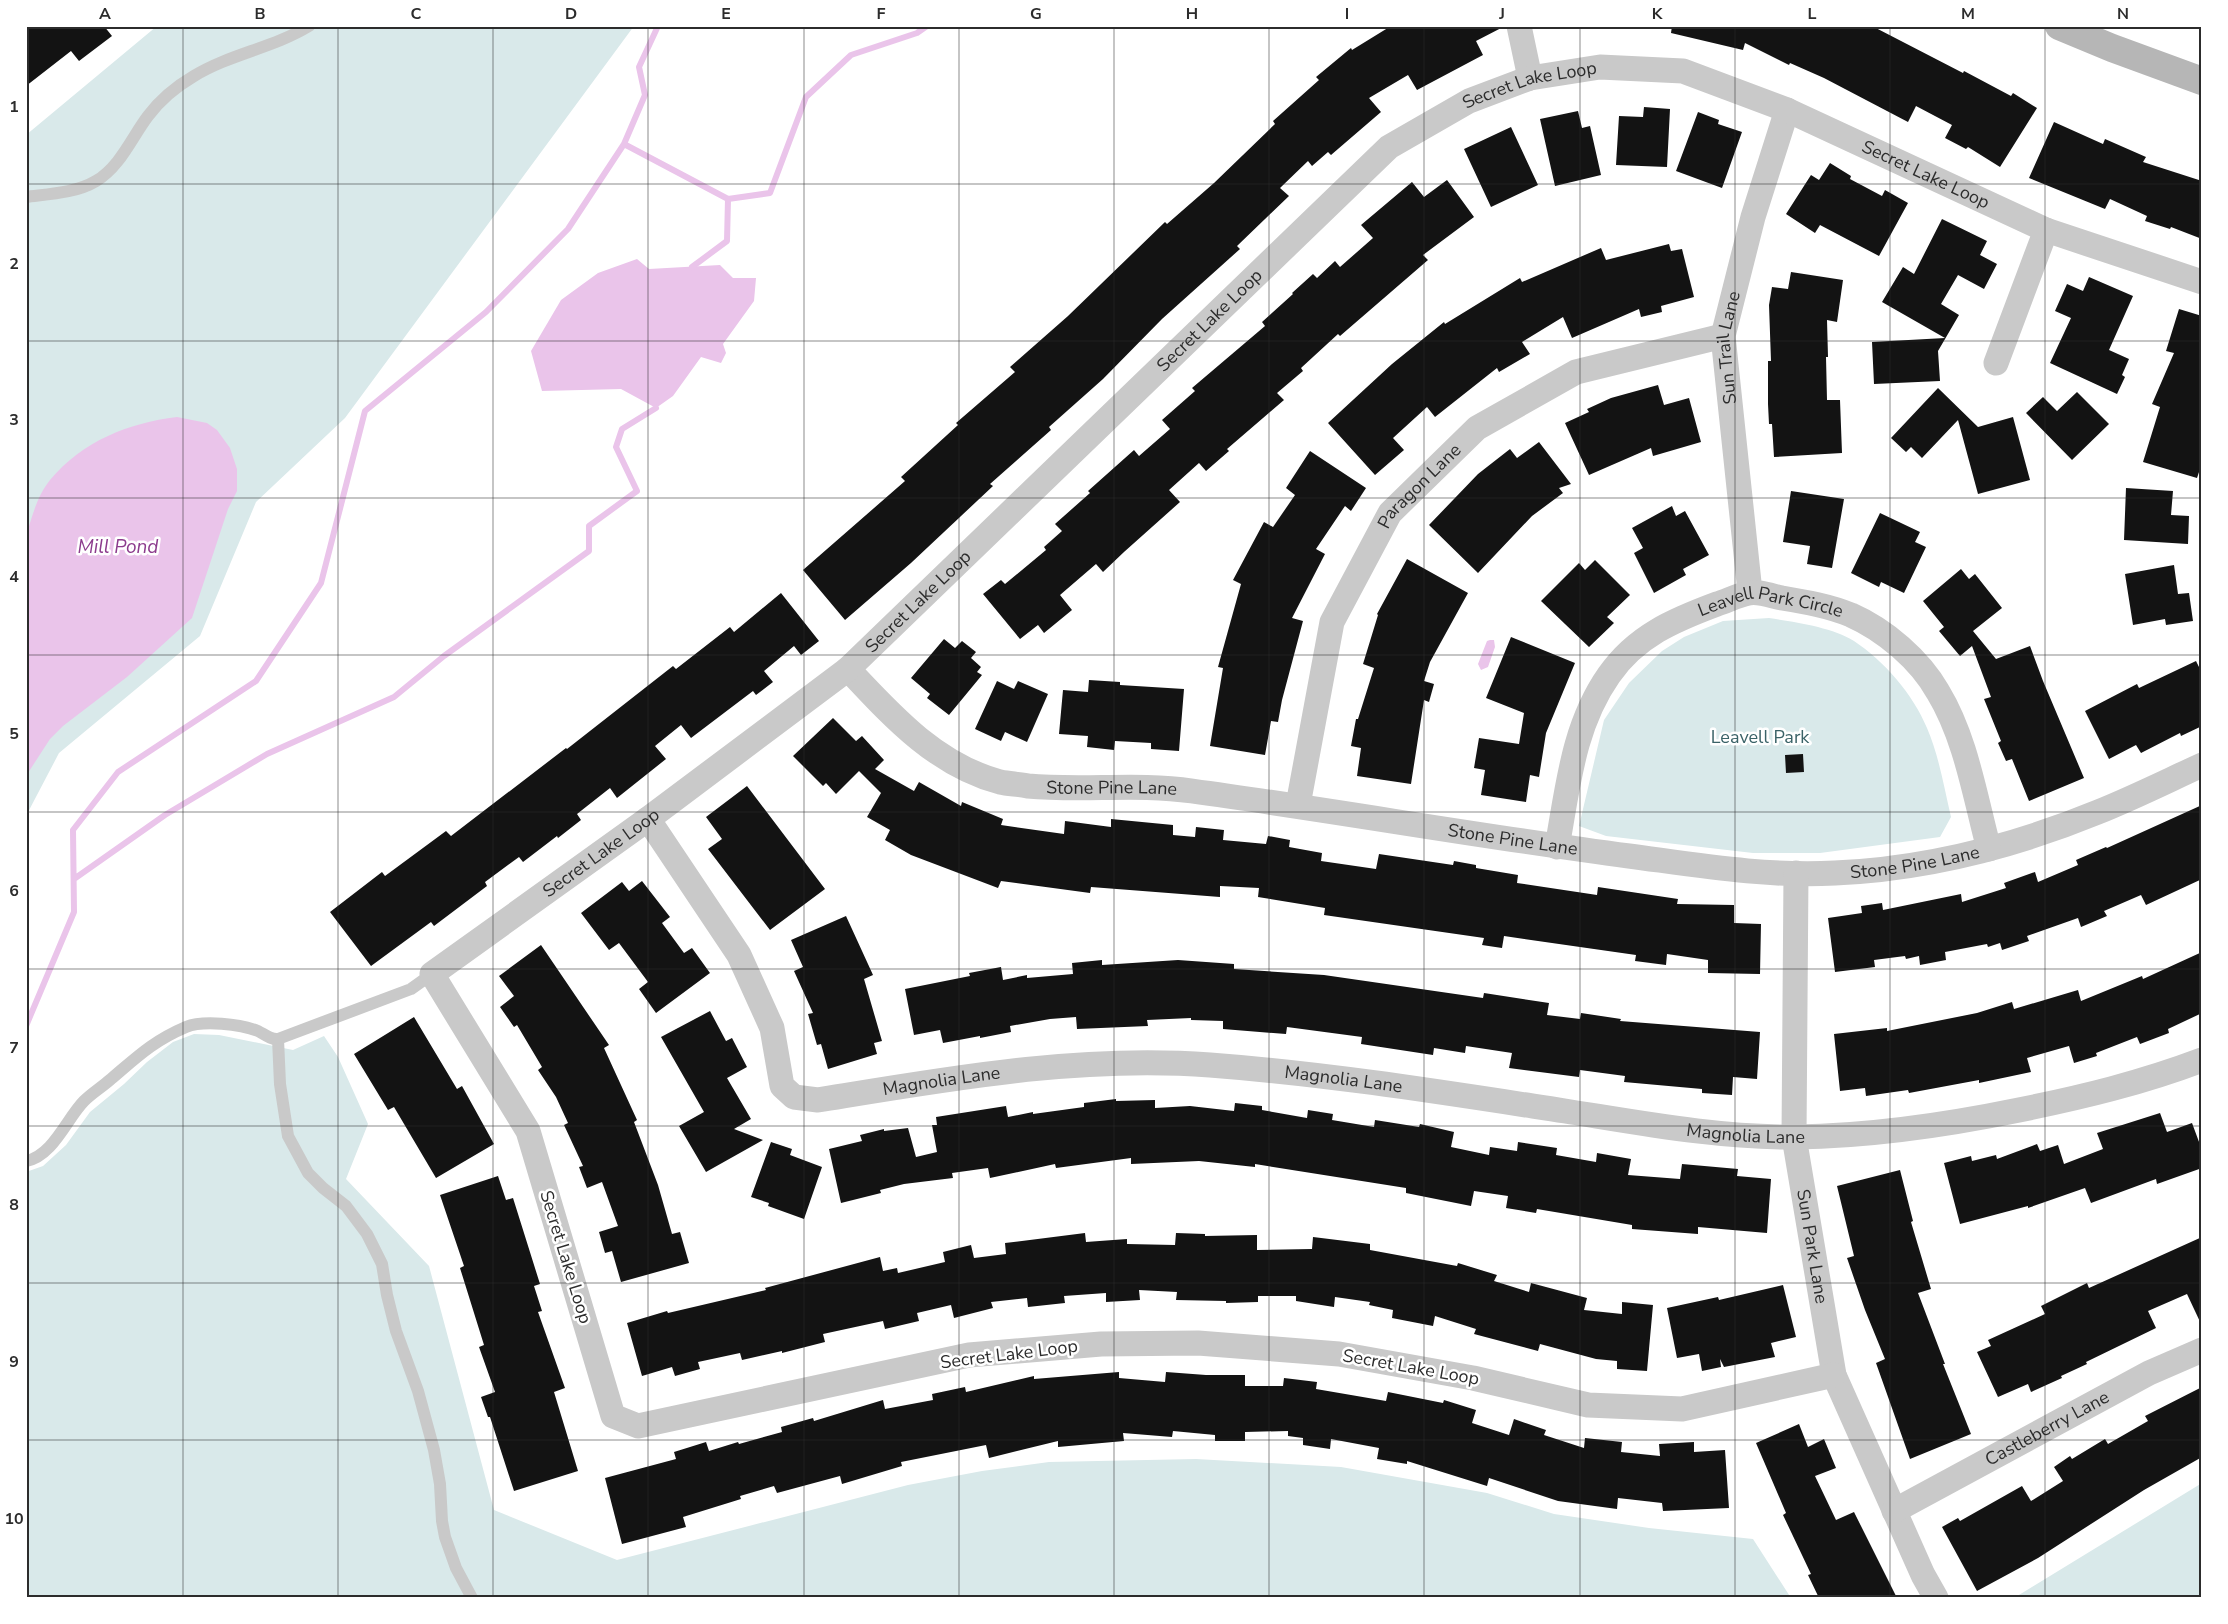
<svg xmlns="http://www.w3.org/2000/svg" width="2228" height="1624" viewBox="0 0 2228 1624" font-family="'Nunito Sans',sans-serif">
<rect width="100%" height="100%" fill="#fff"/>
<path fill="#d9e9ea" d="M157,26H634L345,418L256,502L200,636L59,753L26,816V135Z
M1769,618C1795,622 1832,627 1854,641C1884,661 1913,694 1927,728C1939,756 1944,787 1951,817L1940,837L1820,853H1753L1606,836L1579,826L1604,720L1629,683L1662,651L1684,637L1723,621Z
M194,1034L219,1035L293,1050L324,1036L338,1057L368,1124L346,1179L429,1266L494,1510L617,1560L908,1485L982,1471L1049,1462L1196,1459L1341,1467L1487,1493L1554,1514L1649,1528L1753,1539L1791,1598H26V1172L43,1166L66,1145L90,1112L124,1084L147,1062L173,1042Z
M2202,1483V1598H2014Z"/>
<path fill="#eac4ea" d="M637,259L649,269L720,265L733,278H756L754,301L723,344L726,353L721,363L701,357L673,396L656,408L621,389L542,391L531,351L561,300L598,273Z
M177,417L207,423L217,430L230,448L237,469V491L228,509L192,618L127,677L63,726L50,739L26,776V536C32,517 37,496 50,480C83,441 128,423 177,417Z
M1490,640H1494L1495,647L1488,667L1481,670L1478,664L1487,641Z"/>
<g fill="none" stroke-linecap="round" stroke-linejoin="round">
<path stroke="#eac4ea" stroke-width="6" d="M624,144L645,95L639,67L658,26
M692,267L727,241L728,199
M74,879L165,815L267,754L394,697L444,656L589,551V526L637,491L616,447L622,429L656,408
M26,1026L74,912L73,830L118,772L256,681L321,583L365,411L486,312L568,229L624,144L728,199L770,193L806,97L851,55L917,33L927,26"/>
</g>
<path fill="#131313" d="M26,26H104L112,36L79,61L71,51L26,86Z
M1391,26H1505L1476,41L1483,55L1417,90L1408,75L1369,98L1381,112L1331,155L1328,152L1312,166L1308,161L1280,188L1289,196L1237,246L1240,249L1162,319L1103,379L1049,427L1051,430L990,484L993,486L911,563L845,620L803,570L905,481L901,477L958,425L956,423L1015,372L1010,367L1068,316L1165,222L1167,224L1214,183L1275,124L1273,121L1319,80L1316,77L1351,48L1352,50Z
M1672,26H1872L1963,73L1964,71L2011,96L2013,93L2037,108L2000,167L1968,147L1966,149L1945,138L1952,125L1916,106L1908,122L1824,78L1790,63L1789,65L1745,43L1743,50L1671,33Z
M1644,107L1670,109L1667,167L1616,165L1619,116L1643,117Z
M1578,111L1582,128L1590,126L1601,175L1555,186L1540,119Z
M1698,112L1719,120L1718,124L1742,132L1722,188L1676,171Z
M2054,122L2103,144L2105,139L2146,157L2143,162L2202,181V239L2171,227L2170,229L2145,221L2147,216L2110,199L2105,209L2029,178Z
M1511,127L1538,185L1491,207L1464,149Z
M1830,163L1851,176L1850,179L1882,196L1885,190L1908,203L1879,256L1820,225L1815,233L1786,214L1811,175L1819,180Z
M1447,180L1474,217L1423,255L1428,260L1340,336L1338,334L1301,368L1303,371L1277,393L1284,400L1227,449L1229,451L1206,471L1199,463L1169,490L1180,502L1124,552L1103,572L1096,564L1060,595L1072,610L1044,633L1038,625L1020,639L983,594L1001,580L1005,584L1046,550L1044,547L1062,531L1055,524L1090,493L1088,491L1134,450L1139,456L1170,429L1162,420L1195,391L1192,388L1265,326L1262,322L1293,294L1292,293L1313,274L1317,278L1335,261L1340,267L1373,238L1361,225L1412,182L1424,197Z
M1942,219L1987,241L1980,255L1997,264L1984,289L1958,275L1941,304L1959,315L1938,351L1940,381L1874,384L1872,342L1945,338L1882,302L1903,267L1914,274Z
M1669,244L1671,251L1682,249L1694,297L1661,306L1662,312L1641,317L1639,309L1572,338L1563,317L1522,342L1530,354L1499,372L1497,368L1435,417L1427,407L1393,438L1404,450L1375,475L1328,423L1392,364L1444,322L1445,324L1520,278L1522,282L1601,248L1606,260Z
M1791,272L1843,280L1837,322L1827,320L1828,357H1826L1827,400H1840L1842,453L1774,457L1772,424H1769L1768,404V361H1771L1769,305L1772,287L1788,289Z
M2089,277L2133,296L2109,350L2129,359L2122,375L2125,377L2117,394L2050,363L2071,318L2055,311L2067,284L2083,291Z
M2179,309L2202,316V463L2197,478L2143,462L2160,407L2152,404L2174,353L2166,351Z
M1658,385L1664,405L1689,398L1701,442L1653,456L1651,448L1589,475L1565,423L1589,412L1587,409L1611,398Z
M1938,388L1978,427L2013,417L2030,480L1978,494L1958,420L1922,458L1911,447L1906,452L1891,438Z
M2077,392L2109,424L2072,460L2026,413L2043,397L2057,411Z
M1539,442L1571,484L1559,488L1563,493L1532,516L1478,573L1429,525L1478,474L1510,449L1517,458Z
M1310,451L1366,488L1351,511L1345,506L1316,549L1325,554L1292,618L1303,621L1282,700L1278,722L1271,721L1265,755L1210,746L1223,668L1218,667L1241,584L1233,580L1264,522L1273,527L1295,495L1286,488Z
M2126,488L2173,491L2171,515L2189,516L2188,544L2124,540Z
M1791,491L1844,499L1832,568L1807,564L1810,546L1783,542Z
M1672,506L1676,516L1685,511L1709,555L1683,569L1686,575L1654,593L1634,553L1643,548L1632,528Z
M1880,513L1920,532L1915,542L1926,547L1904,593L1881,582L1879,587L1851,573Z
M1407,559L1468,593L1430,662L1424,681L1434,684L1429,702L1424,700L1411,784L1357,776L1361,748L1351,746L1356,719H1358L1374,668L1363,664L1378,615L1377,614Z
M1595,560L1630,595L1607,617L1614,623L1589,647L1541,601L1579,563L1585,570Z
M2174,565L2178,594L2189,593L2193,621L2166,625L2165,619L2133,625L2125,574Z
M1961,569L1969,579L1975,574L2002,608L1973,631L1996,659L2030,646L2043,681L2084,778L2029,801L2012,759L2006,761L1998,743L2001,741L1984,699L1991,697L1972,646L1960,656L1939,631L1944,627L1923,601Z
M781,593L819,641L801,655L794,646L764,671L773,682L756,695L753,691L691,738L681,725L655,746L666,759L617,798L610,788L577,814L581,820L558,838L557,836L523,862L519,857L485,882L487,886L434,926L431,922L371,966L330,912L382,872L385,876L446,831L451,836L566,748L567,749L673,666L676,669L730,627L734,632Z
M1511,637L1575,663L1546,733L1539,777L1530,775L1526,802L1481,795L1485,770L1474,768L1479,738L1519,744L1524,713L1486,698Z
M944,639L955,648L962,641L976,652L971,658L981,667L977,672L982,675L949,715L927,698L930,694L911,678Z
M2196,661L2202,673V726L2181,736L2180,733L2141,753L2136,745L2109,759L2085,711L2137,684L2139,688Z
M1089,680L1120,682V685L1184,689L1179,751L1151,749V743L1115,741L1114,750L1087,747L1088,736L1059,734L1063,690L1088,692Z
M997,681L1014,689L1018,681L1048,694L1027,742L1005,732L1001,741L975,729Z
M833,718L856,741L862,736L884,760L875,769L914,791L919,782L961,806L962,802L1003,819L1001,825L1064,834L1065,821L1111,827V819L1173,825V835L1195,837L1196,827L1224,830L1223,840L1266,844L1268,836L1290,840L1289,847L1322,853L1321,861L1376,869L1379,854L1453,865L1454,861L1476,865V868L1518,875L1517,883L1597,895L1598,887L1678,899L1677,904L1734,905V923L1761,924L1760,974L1708,973V960L1667,954L1666,965L1635,961L1636,955L1504,936L1502,948L1482,945L1484,938L1324,915L1325,908L1258,897L1259,888L1220,886V897L1091,887L1090,893L1001,881L998,888L911,855L885,840L890,830L867,817L881,793L859,771L836,794L826,783L823,786L793,756Z
M1803,754L1804,772L1786,773L1785,755Z
M747,786L825,889L770,930L708,849L722,839L706,817Z
M2202,805V879L2146,905L2141,895L2104,911L2107,916L2081,927L2078,918L2027,936L2029,941L2002,950L2000,943L1988,947L1987,944L1945,952L1946,960L1920,965L1919,956L1906,959L1905,956L1874,960L1875,967L1835,972L1828,918L1862,913L1861,906L1882,903L1883,910L1961,894L1962,902L2006,888L2004,883L2035,872L2038,882L2078,865L2076,860L2106,847L2107,848Z
M642,881L670,917L662,923L684,953L692,948L710,973L656,1013L639,989L648,982L619,943L609,950L581,913L622,882L629,891Z
M846,916L873,975L864,979L882,1041L874,1043L877,1054L828,1069L821,1044L817,1045L808,1014L813,1013L794,971L803,967L791,940Z
M541,945L609,1045L604,1048L637,1120L634,1122L658,1185L672,1234L680,1232L689,1263L621,1282L612,1251L605,1253L599,1232L618,1226L602,1182L587,1188L579,1167L583,1166L564,1125L568,1123L556,1097L538,1070L542,1067L517,1025L514,1027L500,1007L514,996L499,976Z
M2202,952V1013L2168,1029L2169,1033L2140,1044L2137,1037L2096,1053L2097,1056L2074,1063L2069,1046L2027,1058L2031,1072L1979,1083V1080L1909,1093L1908,1090L1866,1096L1865,1088L1840,1091L1834,1034L1887,1028V1031L1977,1013L2012,1002L2014,1009L2078,990L2081,1001L2142,976L2143,979Z
M1102,960V965L1178,960L1234,964V969L1324,975L1483,998L1484,993L1549,1003L1547,1015L1580,1019L1581,1013L1621,1019L1620,1021L1760,1032L1757,1079L1733,1077L1732,1095L1702,1093V1089L1624,1082L1625,1076L1580,1070L1579,1077L1509,1068L1512,1053L1466,1046L1465,1053L1434,1048L1433,1055L1361,1044L1362,1037L1287,1027L1286,1034L1223,1029V1021L1191,1020V1018L1147,1020L1148,1026L1077,1029L1076,1017L1050,1019L1010,1026L1011,1032L980,1038V1036L943,1043L940,1030L914,1035L905,989L970,976L969,973L1001,967L1003,980L1027,975V978L1073,974L1072,963Z
M710,1011L726,1041L732,1038L747,1067L727,1078L751,1119L734,1129L763,1140L706,1172L679,1126L704,1112L661,1037Z
M414,1017L457,1089L462,1086L494,1144L436,1178L394,1107L388,1110L354,1054Z
M1116,1099V1101L1155,1100V1108L1190,1106L1234,1111L1235,1103L1262,1106V1110L1307,1118L1308,1110L1333,1114L1332,1120L1374,1127L1375,1120L1419,1127L1420,1124L1454,1132L1451,1147L1489,1155L1490,1147L1517,1151L1518,1142L1557,1148L1556,1155L1596,1162L1597,1153L1631,1159L1628,1175L1680,1179L1682,1164L1738,1169L1737,1176L1771,1179L1767,1233L1698,1227V1234L1632,1229V1225L1537,1209L1536,1213L1506,1208L1508,1196L1474,1191L1471,1206L1406,1193V1188L1255,1164V1167L1199,1161L1131,1164V1158L1056,1168L1055,1164L990,1178L988,1168L952,1173L953,1178L904,1184L880,1190L881,1193L841,1203L829,1149L862,1141L860,1135L884,1129V1131L908,1128L916,1157L937,1152L932,1125H937L936,1117L1006,1106L1008,1117L1033,1112V1114L1084,1107V1103Z
M2160,1113L2167,1132L2192,1123L2202,1150V1168L2157,1184L2156,1179L2091,1203L2085,1188L2028,1208V1206L1960,1224L1944,1163L1971,1156L1972,1161L1996,1155L1997,1159L2037,1144L2040,1151L2058,1145L2064,1164L2103,1149L2097,1133Z
M771,1142L792,1149L790,1155L822,1167L804,1219L768,1206L769,1203L751,1197Z
M1900,1170L1913,1221L1911,1222L1931,1289L1918,1293L1945,1364H1943L1971,1434L1910,1459L1876,1363L1885,1359L1865,1310L1847,1258L1854,1256L1837,1186Z
M498,1176L506,1200L513,1198L540,1284L534,1286L542,1311L538,1312L565,1388L554,1392L578,1471L514,1491L490,1417H488L481,1397L495,1392L479,1347L484,1345L460,1268L464,1266L440,1195Z
M1085,1233L1086,1242L1127,1239V1244L1175,1245L1176,1233L1205,1234V1236L1257,1235V1250L1312,1249L1313,1237L1370,1244V1250L1457,1266L1458,1263L1497,1275L1494,1281L1529,1292L1531,1283L1587,1298L1584,1310L1622,1314V1302L1653,1305L1647,1371L1617,1369V1361L1596,1359L1540,1344L1538,1351L1474,1334L1476,1329L1435,1316L1433,1326L1392,1318L1393,1310L1369,1305L1370,1302L1335,1297L1334,1307L1296,1301V1296H1258V1302L1226,1303V1301L1176,1300L1177,1292L1139,1290L1140,1300L1106,1302V1293L1064,1296L1065,1303L1028,1307L1027,1298L991,1302L993,1308L954,1318L951,1305L917,1313L919,1321L885,1329L883,1321L823,1334L825,1342L782,1353V1351L742,1360L740,1353L698,1362L700,1369L675,1376L672,1367L642,1376L627,1323L667,1311L668,1313L766,1290L765,1288L880,1257L883,1271L897,1268L898,1273L945,1262L943,1252L971,1245L974,1258L1006,1254L1005,1243Z
M2202,1237V1326L2187,1294L2148,1311L2156,1328L2086,1362L2087,1364L2061,1376L2062,1378L2031,1392L2028,1384L1998,1397L1977,1352L1991,1346L1988,1340L2045,1314L2041,1306L2087,1283L2089,1288Z
M1783,1285L1796,1337L1771,1343L1775,1357L1724,1367L1720,1359L1721,1367L1702,1371L1699,1354L1677,1358L1667,1308L1718,1297L1719,1300Z
M1119,1372V1378L1165,1382L1166,1372L1206,1375H1245V1386H1283L1284,1378L1317,1382L1316,1389L1386,1401L1388,1392L1443,1403L1444,1400L1476,1410L1472,1423L1509,1435L1514,1419L1546,1430L1544,1435L1584,1448L1585,1438L1622,1442L1621,1452L1660,1456L1659,1444L1694,1442V1452L1725,1450L1729,1508L1663,1511L1662,1503L1618,1498L1617,1509L1558,1501L1489,1478L1487,1486L1407,1461V1464L1377,1459L1379,1448L1331,1439L1330,1449L1303,1445V1438L1288,1436V1431L1245,1432V1441H1215V1435L1173,1431L1172,1437L1123,1433L1124,1441L1058,1447V1441L989,1458L986,1445L901,1462L902,1466L842,1484L840,1476L777,1493L774,1486L740,1496L741,1499L683,1517L686,1527L622,1544L605,1478L676,1459L674,1452L706,1442L709,1451L738,1442L739,1444L782,1432L781,1427L813,1418L814,1421L883,1400L885,1409L933,1400L932,1394L965,1387L966,1392L1034,1376V1379Z
M2202,1387V1457L2144,1490L2038,1558L1977,1591L1942,1527L1958,1518L1960,1521L2022,1486L2031,1501L2063,1481L2054,1467L2070,1456L2072,1459L2105,1439L2108,1444L2148,1421L2145,1416Z
M1799,1424L1808,1447L1824,1439L1836,1468L1815,1476L1836,1520L1854,1512L1897,1598H1819L1808,1575L1811,1574L1783,1515L1786,1513L1756,1443Z"/>
<g fill="none" stroke-linecap="round" stroke-linejoin="round">
<path stroke="#c9c9c9" stroke-width="12" d="M26,197C49,194 76,193 96,181C120,167 132,137 148,116C160,100 177,86 194,76C230,54 273,48 309,26
M278,1039L280,1084L288,1136L308,1173L323,1188L346,1206L367,1234L382,1264L387,1295L396,1331L418,1391L434,1450L440,1484L442,1521L445,1537L456,1568L472,1598
M26,1161C53,1156 67,1118 84,1101C92,1093 102,1087 111,1079C137,1057 153,1041 186,1027C203,1020 240,1024 258,1031C264,1034 271,1040 278,1039L411,989L432,974"/>
<g stroke="#c9c9c9" stroke-width="25">
<path d="M1519,26L1530,78"/>
<path d="M1996,363L2046,230"/>
<path id="s1" d="M1750,592L1723,336L1753,217L1787,110"/>
<path id="s2" d="M848,669C892,716 936,765 1000,782C1009,784 1019,784 1028,786C1083,791 1138,783 1192,791C1338,811 1483,837 1629,856C1697,865 1766,877 1835,873C1925,869 2015,846 2098,812C2133,798 2167,781 2202,765"/>
<path id="s3" d="M1298,805L1332,622L1390,513L1477,428L1576,372L1723,336"/>
<path id="s4" d="M648,819L739,955L772,1028L782,1086L794,1097L818,1100C947,1079 1079,1055 1210,1065C1329,1074 1447,1093 1565,1111C1641,1123 1720,1138 1796,1137C1871,1136 1946,1125 2019,1110C2083,1097 2141,1083 2202,1060"/>
<path id="s5" d="M1557,847C1568,787 1573,726 1609,675C1636,636 1674,620 1717,604C1727,601 1738,595 1749,593C1758,591 1772,596 1782,598C1806,602 1829,606 1851,615C1885,630 1920,660 1938,692C1966,738 1975,797 1989,849"/>
<path id="s6" d="M1796,873L1794,1137L1834,1375L1923,1575L1936,1598"/>
<path id="s7" d="M1834,1375L1682,1409L1588,1405L1473,1378L1339,1354L1198,1343L1101,1344L969,1355L638,1426L613,1416L528,1131L432,974L648,819L848,669L1389,147L1469,101L1530,78L1600,67L1683,71L1787,110L2046,230L2202,282"/>
<path id="s8" d="M1894,1511L2149,1373L2202,1350"/>
</g>
<path stroke="#b6b6b6" stroke-width="28" d="M2059,26L2112,48L2202,81"/>
</g>
<path fill="none" stroke="#2c2c2c" stroke-width="1" stroke-opacity="0.55" d="M183,26V1598M338,26V1598M493,26V1598M648,26V1598M804,26V1598M959,26V1598M1114,26V1598M1269,26V1598M1424,26V1598M1580,26V1598M1735,26V1598M1890,26V1598M2045,26V1598M26,184H2202M26,341H2202M26,498H2202M26,655H2202M26,812H2202M26,969H2202M26,1126H2202M26,1283H2202M26,1440H2202"/>
<g text-anchor="middle" dominant-baseline="central" stroke-width="5" stroke-linejoin="round" paint-order="stroke">
<g font-size="18" fill="#2c2c2c" stroke="#fff">
<text stroke="none"><textPath href="#s7" startOffset="3145">Secret Lake Loop</textPath></text>
<text stroke="none"><textPath href="#s7" startOffset="3565">Secret Lake Loop</textPath></text>
<text stroke="none"><textPath href="#s7" startOffset="2740">Secret Lake Loop</textPath></text>
<text stroke="none"><textPath href="#s1" startOffset="246">Sun Trail Lane</textPath></text>
<text stroke="none"><textPath href="#s3" startOffset="349">Paragon Lane</textPath></text>
<text stroke="none"><textPath href="#s7" startOffset="2335">Secret Lake Loop</textPath></text>
<text stroke="none"><textPath href="#s5" startOffset="368">Leavell Park Circle</textPath></text>
<text stroke="none"><textPath href="#s2" startOffset="304">Stone Pine Lane</textPath></text>
<text stroke="none"><textPath href="#s2" startOffset="709">Stone Pine Lane</textPath></text>
<text stroke="none"><textPath href="#s7" startOffset="1930">Secret Lake Loop</textPath></text>
<text stroke="none"><textPath href="#s2" startOffset="1114">Stone Pine Lane</textPath></text>
<text stroke="none"><textPath href="#s4" startOffset="872">Magnolia Lane</textPath></text>
<text stroke="none"><textPath href="#s4" startOffset="468">Magnolia Lane</textPath></text>
<text stroke="none"><textPath href="#s4" startOffset="1278">Magnolia Lane</textPath></text>
<text stroke="none"><textPath href="#s6" startOffset="375">Sun Park Lane</textPath></text>
<text transform="translate(566 1257) rotate(73)">Secret Lake Loop</text>
<text transform="translate(1009 1354) rotate(-7)">Secret Lake Loop</text>
<text transform="translate(1411 1367) rotate(10)">Secret Lake Loop</text>
<text stroke="none"><textPath href="#s8" startOffset="174">Castleberry Lane</textPath></text>
</g>
<g font-size="18" fill="#3a6267" stroke="#fff">
<text x="1760" y="737">Leavell Park</text>
</g>
<g font-size="19" font-style="italic" fill="#8c3b8d" stroke="#fff">
<text x="118" y="547">Mill Pond</text>
</g>
</g>
<rect width="2228" height="1624" fill="none" stroke="#ffffff" stroke-width="55"/>
<rect x="28" y="28" width="2172" height="1568" fill="none" stroke="#2c2c2c" stroke-width="2"/>
<g font-size="16" text-anchor="middle" font-weight="bold" fill="#2c2c2c">
<text x="105" y="19">A</text>
<text x="260" y="19">B</text>
<text x="416" y="19">C</text>
<text x="571" y="19">D</text>
<text x="726" y="19">E</text>
<text x="881" y="19">F</text>
<text x="1036" y="19">G</text>
<text x="1192" y="19">H</text>
<text x="1347" y="19">I</text>
<text x="1502" y="19">J</text>
<text x="1657" y="19">K</text>
<text x="1812" y="19">L</text>
<text x="1968" y="19">M</text>
<text x="2123" y="19">N</text>
<text x="14" y="112">1</text>
<text x="14" y="269">2</text>
<text x="14" y="425">3</text>
<text x="14" y="582">4</text>
<text x="14" y="739">5</text>
<text x="14" y="896">6</text>
<text x="14" y="1053">7</text>
<text x="14" y="1210">8</text>
<text x="14" y="1367">9</text>
<text x="14" y="1524">10</text>
</g>
</svg>
